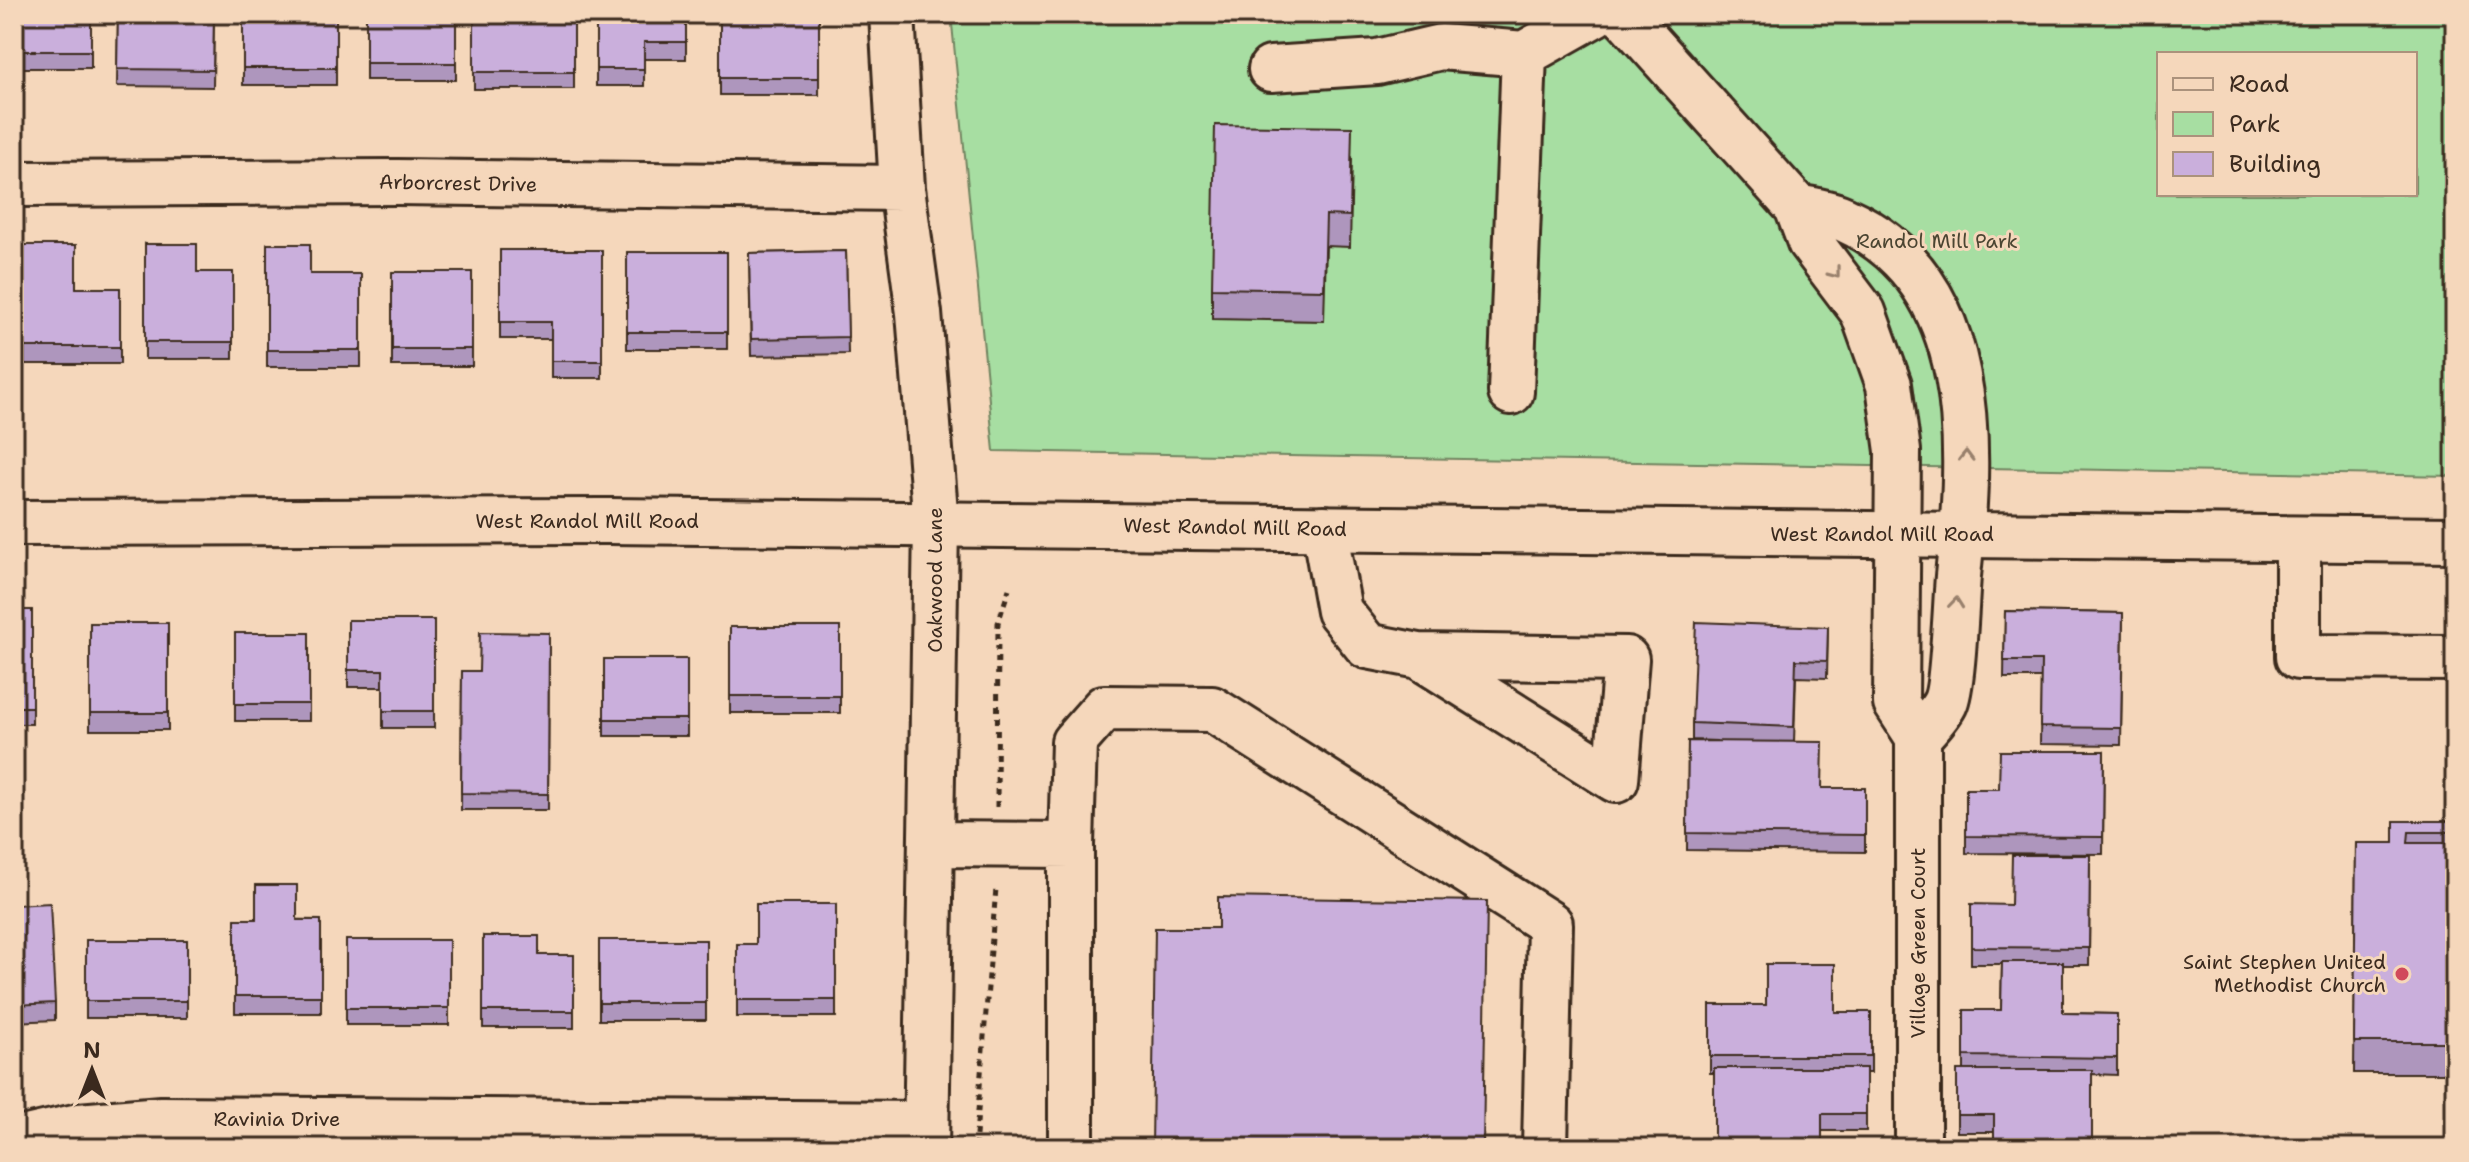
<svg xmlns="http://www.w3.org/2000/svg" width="2469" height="1162" viewBox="0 0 2469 1162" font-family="'Shantell Sans',sans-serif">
<rect width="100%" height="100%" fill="#f5d7bb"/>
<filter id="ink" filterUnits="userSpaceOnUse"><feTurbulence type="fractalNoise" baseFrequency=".0125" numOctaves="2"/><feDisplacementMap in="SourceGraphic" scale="16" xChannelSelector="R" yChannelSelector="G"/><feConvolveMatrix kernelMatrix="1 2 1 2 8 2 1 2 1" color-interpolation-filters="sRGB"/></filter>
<g filter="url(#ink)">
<path fill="#a7dea2" stroke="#718460" stroke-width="2" fill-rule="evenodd" d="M951,14H2455V476L994,451ZM2159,54H2415V194H2159Z"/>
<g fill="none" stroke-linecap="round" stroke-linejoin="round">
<g stroke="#3b2a1e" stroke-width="50">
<path id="minor" d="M892,14L902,188L919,313L936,524L926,1148
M1623,14L1797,207L1810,242L1863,312L1889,385L1898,451L1896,703L1918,737V1148
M1271,69L1377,62L1441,47L1524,54
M14,184L397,182L902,188
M1797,207C1812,210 1830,212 1844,219C1982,281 1971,451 1958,576C1956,600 1953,687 1945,703C1939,715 1927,727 1918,737
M1511,392L1524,54L1595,14
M1324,528L1339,611L1367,646L1419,656L1626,659L1616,780L1419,656
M2298,540V657L2455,658
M934,844L1071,845L1074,742L1104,708L1212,709L1550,924L1545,1148
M14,1141L79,1126L161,1119L926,1124
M1071,1148V845"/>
</g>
<g stroke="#3b2a1e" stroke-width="50">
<path id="major" d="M14,523L610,521L2455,540"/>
</g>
<path stroke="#3b2a1e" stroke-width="5" stroke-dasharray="6 6" stroke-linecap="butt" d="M997,807L998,623L1009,589
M975,1148L996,888"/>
<use href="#minor" stroke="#f5d7bb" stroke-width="44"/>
<use href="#major" stroke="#f5d7bb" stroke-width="44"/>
</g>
<path fill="#ae96bd" stroke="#3b2a1e" stroke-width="2" d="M14,14H91V68H14Z
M118,14H214L213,87L117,86Z
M243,14H336V85H243Z
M366,14H456V80H366Z
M474,14H574V89H474Z
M596,14H686V59H644V86H596Z
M720,14H819V95H720Z
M1352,158L1350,247L1326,246L1324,321L1212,319V288Z
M145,244L197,272H233V359H145Z
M267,244L310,274H361V367H267Z
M20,245L76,288H120V364H20Z
M500,250H602V378H551V339H500Z
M846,251L848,354L751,356L749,253Z
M627,252H727V349H627Z
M392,272H472V366H392Z
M14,610H32V724H14Z
M2005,611L2123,613L2121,745L2040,744L2041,678H2004Z
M348,620H434V728H383V687H348Z
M90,623H168V730H90Z
M730,627H840V713H730Z
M1828,627L1827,678L1796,677L1794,742L1822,788H1865V852L1687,850L1688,741H1717L1692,740V723Z
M235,633H309V721H235Z
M549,633L548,810H461L462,671H479Z
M604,659H687V736H604Z
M2104,751L2103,854L1966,853V789H1999Z
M2394,821H2455V863H2450L2449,1073H2354L2356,843H2394Z
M2090,855L2089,965H2063V1013L2117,1014V1075L2092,1074L1994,1132H1957V1070H1964V1010H2001L2002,964H1971V947L2011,905Z
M836,904V1017H737V944H756Z
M14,905L55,1003V1020L14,1022Z
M235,919L321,920V1013H235Z
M483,936L539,955H574V1028H483Z
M86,940H187V1018H86Z
M346,940H449V1025H346Z
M599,940H706V1020H599Z
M1710,1005L1835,1012H1871V1073H1866V1131H1822L1714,1073H1710Z"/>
<path fill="#caafdc" stroke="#3b2a1e" stroke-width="2" d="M14,14H91V51H14Z
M118,14H214L213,70L117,69Z
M243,14H336V68H243Z
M366,14H456V63H366Z
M474,14H574V72H474Z
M596,14H686V42H644V69H596Z
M720,14H819V78H720Z
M1215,125L1352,127L1350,216L1326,215L1324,290L1212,288Z
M145,244H197V272H233V342H145Z
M267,244H310V274H361V350H267Z
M20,245H76V288H120V347H20Z
M500,250H602V361H551V322H500Z
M846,251L848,337L751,339L749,253Z
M627,252H727V332H627Z
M392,272H472V349H392Z
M14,610H32V707H14Z
M2005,611L2123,613L2121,728L2040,727L2041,661H2004Z
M348,620H434V711H383V670H348Z
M1696,622L1828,627L1827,661L1796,660L1794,727L1692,723Z
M90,623H168V713H90Z
M730,627H840V696H730Z
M480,632L549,633L548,794L461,793L462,671H479Z
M235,633H309V704H235Z
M604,659H687V719H604Z
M1688,741L1823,742L1822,788H1865V835L1687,833Z
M2000,751H2104L2103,837L1966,836V789H1999Z
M2394,821H2455V832H2409L2408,843H2450L2449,1042H2354L2356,843H2394Z
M2012,855H2090L2089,948L1971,947V904L2011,905Z
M256,885H297V920H321V996H235V919H256Z
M1218,897L1487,901L1483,1148H1152L1155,928H1218Z
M50,903L55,1003L14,1005V905Z
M756,904H836V1000H737V944H756Z
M483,936H539V955H574V1011H483Z
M86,940H187V1001H86Z
M346,940H449V1008H346Z
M599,940H706V1003H599Z
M2002,962H2063V1013L2117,1014V1058L1964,1056V1010H2001Z
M1766,964H1835V1012H1871V1056H1710V1005H1766Z
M1714,1068H1866V1114H1822V1148H1714Z
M1957,1070H2092V1148H1994V1115H1957Z"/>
<defs><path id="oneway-chevron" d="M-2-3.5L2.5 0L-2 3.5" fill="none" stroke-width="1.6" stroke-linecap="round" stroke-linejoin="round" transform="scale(2)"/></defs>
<g stroke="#98806c">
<use href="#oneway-chevron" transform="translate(1835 273) rotate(52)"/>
<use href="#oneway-chevron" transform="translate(1966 456) rotate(-89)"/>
<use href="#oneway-chevron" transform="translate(1956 603) rotate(-84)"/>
</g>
</g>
<circle fill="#d1495b" stroke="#f5d7bb" stroke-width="3" cx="2402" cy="974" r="8"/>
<g text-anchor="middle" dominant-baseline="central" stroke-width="6" stroke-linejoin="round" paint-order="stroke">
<g font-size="20" fill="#3b2a1e" stroke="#f5d7bb">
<text transform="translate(458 183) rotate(1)">Arborcrest Drive</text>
<text x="587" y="521">West Randol Mill Road</text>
<text transform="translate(1235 527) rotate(1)">West Randol Mill Road</text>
<text x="1882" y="534">West Randol Mill Road</text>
<text transform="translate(935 580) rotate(-90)">Oakwood Lane</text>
<text transform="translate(1918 943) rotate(-90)">Village Green Court</text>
<text x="277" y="1119">Ravinia Drive</text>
</g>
<g font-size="20" fill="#4b4532" stroke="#f5d7bb">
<text x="1937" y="241">Randol Mill Park</text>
</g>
<g font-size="20" fill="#3b2a1e" stroke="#f5d7bb" text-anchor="end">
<text x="2386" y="962">Saint Stephen United<tspan x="2386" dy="23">Methodist Church</tspan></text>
</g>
</g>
<rect width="2469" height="1162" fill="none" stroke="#f5d7bb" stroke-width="48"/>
<rect x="24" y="24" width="2421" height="1114" fill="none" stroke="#3b2a1e" stroke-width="3" filter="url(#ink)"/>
<rect x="2157" y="52" width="260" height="144" fill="#f5d7bb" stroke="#ab927c" stroke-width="2"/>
<rect x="2173" y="78" width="40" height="12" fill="#f5d7bb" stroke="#ab927c" stroke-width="2"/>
<text x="2229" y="92" font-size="24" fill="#3b2a1e">Road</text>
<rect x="2173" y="112" width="40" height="24" fill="#a7dea2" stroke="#ab927c" stroke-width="2"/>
<text x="2229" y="132" font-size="24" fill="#3b2a1e">Park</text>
<rect x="2173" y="152" width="40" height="24" fill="#caafdc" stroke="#ab927c" stroke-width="2"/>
<text x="2229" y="172" font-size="24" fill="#3b2a1e">Building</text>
<g transform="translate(92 1070)" stroke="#f5d7bb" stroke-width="6" paint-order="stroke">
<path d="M0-6L14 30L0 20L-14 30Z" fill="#3b2a1e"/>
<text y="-12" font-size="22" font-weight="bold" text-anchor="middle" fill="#3b2a1e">N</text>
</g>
</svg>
